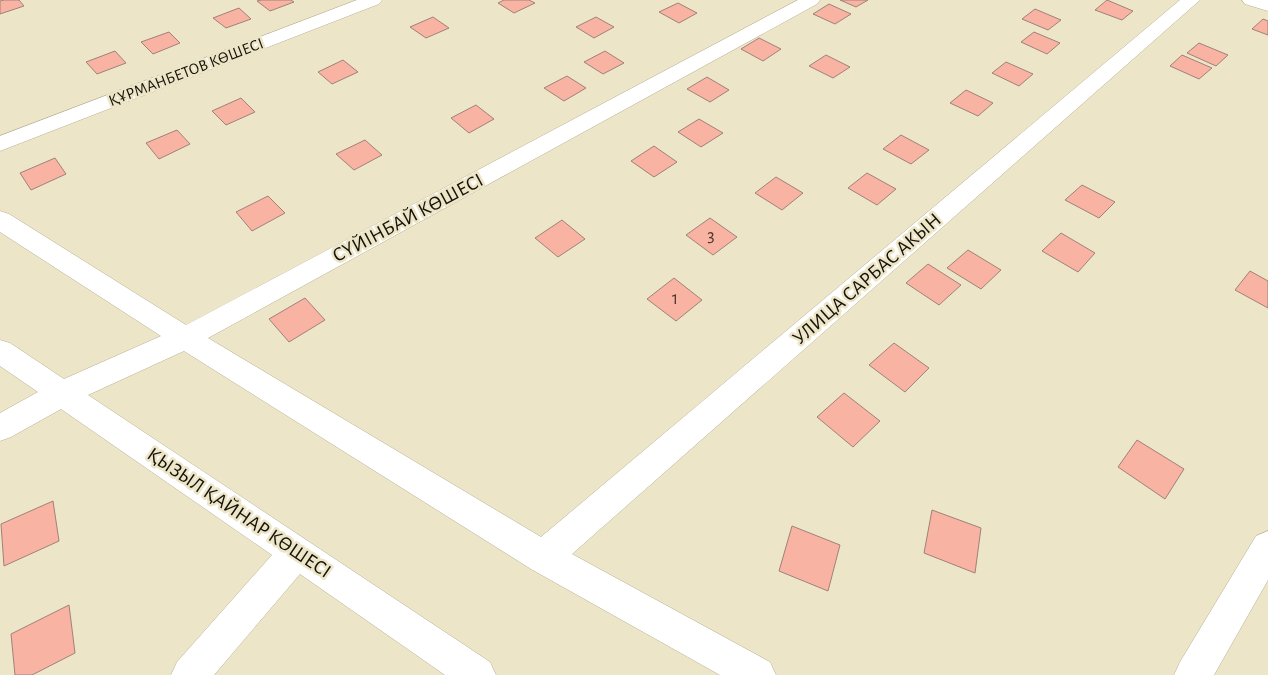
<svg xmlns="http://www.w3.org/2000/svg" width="1268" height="675" viewBox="0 0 1268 675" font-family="'Alegreya Sans',sans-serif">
<rect width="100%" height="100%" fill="#ede5c8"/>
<path fill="#f8b3a3" stroke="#a0817a" d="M4,0H19L24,6L0,14V1Z
M261,0H291L294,2L270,11L257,1Z
M504,0H529L535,3L514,13L498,3Z
M840,0H868L856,7Z
M1107,0L1133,11L1122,20L1095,10Z
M678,3L697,13L679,23L659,12Z
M829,4L851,14L835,24L813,14Z
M239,8L251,19L226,28L213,18Z
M1035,9L1061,20L1048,30L1022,19Z
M433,17L449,28L426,38L410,27Z
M596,17L614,27L594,38L576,27Z
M1263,19L1268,21V35L1252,29Z
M169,32L180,43L153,54L141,42Z
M1034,32L1060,43L1047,54L1021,42Z
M759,38L781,49L763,61L741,49Z
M1199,43L1228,55L1216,66L1187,53Z
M115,51L126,63L97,74L86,62Z
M605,51L624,63L603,74L584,62Z
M826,55L850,67L833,78L809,66Z
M1182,55L1212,68L1199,79L1170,66Z
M343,60L358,72L332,84L318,72Z
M1006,62L1033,74L1019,86L992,73Z
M567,76L586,88L564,101L544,88Z
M707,77L729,90L710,102L687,89Z
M966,90L993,103L978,116L950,103Z
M241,98L255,112L226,125L212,111Z
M476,105L494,119L469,133L451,118Z
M699,119L723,133L701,147L678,132Z
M177,130L190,144L159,159L146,143Z
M901,135L929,150L911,164L883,149Z
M365,140L382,155L354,170L336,154Z
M654,146L677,162L654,177L631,161Z
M55,158L66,174L31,190L20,173Z
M867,173L896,189L877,205L848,188Z
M776,177L803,193L782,210L755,193Z
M1082,185L1115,202L1099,218L1065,200Z
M268,196L285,213L252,231L236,212Z
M710,218L737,237L713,255L686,235Z
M562,220L585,239L558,257L535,238Z
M1061,233L1095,253L1078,272L1042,251Z
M968,250L1001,270L981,289L947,268Z
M928,264L961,285L939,305L906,283Z
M1250,271L1268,281V308L1235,290Z
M674,278L702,300L676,321L647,299Z
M305,298L325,320L289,342L269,319Z
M894,343L929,368L905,392L869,365Z
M844,393L880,421L853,447L817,417Z
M1137,440L1184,469L1165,499L1118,467Z
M53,501L59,541L4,566L1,524Z
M932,510L981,528L975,573L924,553Z
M792,526L840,545L828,591L779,571Z
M69,605L75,653L32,675H15L11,634Z"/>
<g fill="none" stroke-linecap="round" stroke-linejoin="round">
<g stroke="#b7b094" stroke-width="1">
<path id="minor" d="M357,0H382L379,4L0,151V136Z
M798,0H820L817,4L208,338L541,537L1180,0H1200L572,554L770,662L776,675H720L531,569L184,351L88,395L490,662L496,675H445L300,574L214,675H171L177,662L272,555L61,409L11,437L0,441V413L38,392L0,366V340L10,343L64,379L161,336L0,232V211L9,214L186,325Z
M1242,0H1268V11L1245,4Z
M1268,531V580L1214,675H1174L1180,662L1256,536Z"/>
</g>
<use href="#minor" fill="#fff" fill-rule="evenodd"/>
</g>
<g text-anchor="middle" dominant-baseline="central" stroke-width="5" stroke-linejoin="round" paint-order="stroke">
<g font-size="16" fill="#141107" stroke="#ede5c8">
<text transform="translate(186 72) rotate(-21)">ҚҰРМАНБЕТОВ КӨШЕСІ</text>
</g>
<g font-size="18" fill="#4d3a2e">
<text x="711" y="236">3</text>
<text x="675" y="299">1</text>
</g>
<g font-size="20" fill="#141107" stroke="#ede5c8">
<text transform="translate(408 218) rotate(-28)">СҮЙІНБАЙ КӨШЕСІ</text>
<text transform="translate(867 279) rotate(-41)">УЛИЦА САРБАС АКЫН</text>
<text transform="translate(239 513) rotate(34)">ҚЫЗЫЛ ҚАЙНАР КӨШЕСІ</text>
</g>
</g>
</svg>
